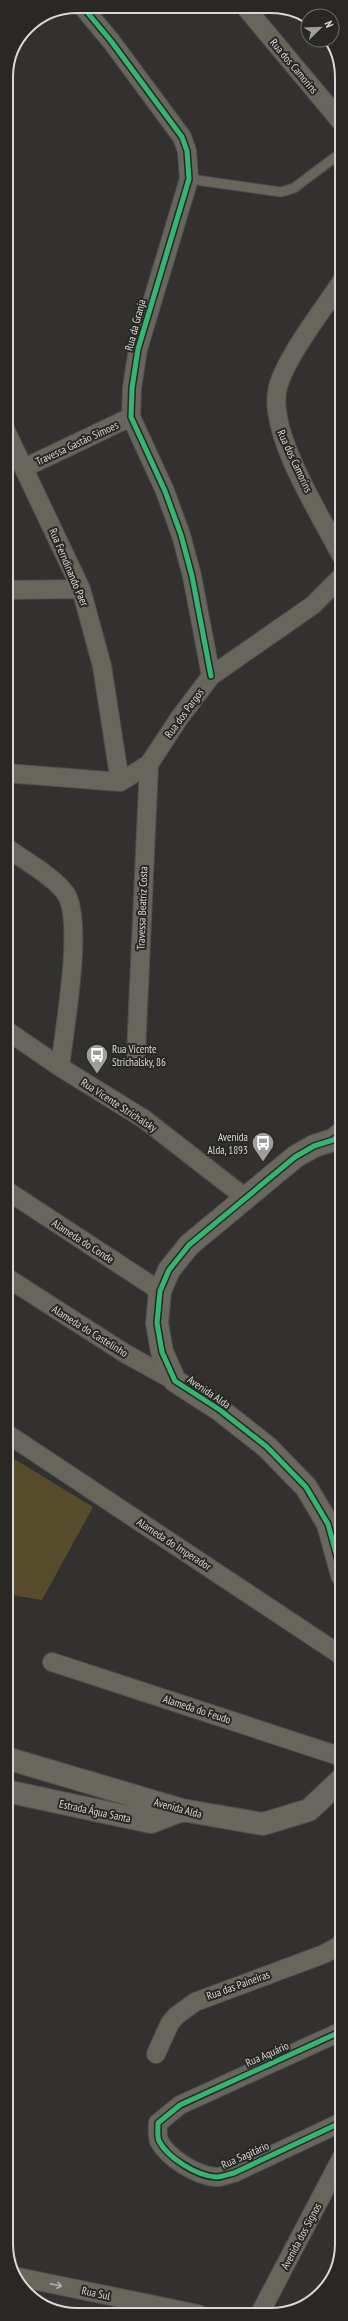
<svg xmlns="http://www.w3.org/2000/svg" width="348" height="2321" viewBox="0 0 348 2321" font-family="'PT Sans Narrow',sans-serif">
<rect width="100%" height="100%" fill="#32312f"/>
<path fill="#564c2b" d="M6,1454L93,1507L42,1600L6,1594Z"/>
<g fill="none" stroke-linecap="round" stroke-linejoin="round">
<g stroke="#4f4f4e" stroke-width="11">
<path id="lane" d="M189,179L281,192L294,188L342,152"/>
</g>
<g stroke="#4f4f4e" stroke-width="20">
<path id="street" d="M82,6L111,41L182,137L187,151L189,179L138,349L132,388L131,417L165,491L181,535L192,576L211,676
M246,8L342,123
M342,281C324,308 286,357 278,387C266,431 321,516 342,557
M6,431L81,589L102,666L120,782
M24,468L131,417
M6,590L81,589
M6,773L120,782L149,764L180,717L211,676L313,605L342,576
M6,847C23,860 55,877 66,894C84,923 64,1031 60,1067
M6,1030L60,1067L144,1119L247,1199
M136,1053L149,764
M6,1190L160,1291
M6,1277L126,1354L175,1381
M6,1433L342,1656
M52,1662L342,1757
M342,2031L180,2105L158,2123C158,2128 157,2136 159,2141C168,2158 197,2176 216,2177C222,2177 228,2174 234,2173L342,2122
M156,2054L170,2023L176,2016L195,2002L324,1954L342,1944
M18,2277L198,2314
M259,2315L342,2157"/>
</g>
<g stroke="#4f4f4e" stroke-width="24">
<path id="secondary" d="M342,1133L333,1140L314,1146L295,1157L189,1245L169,1270L160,1291L157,1323L162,1352L175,1381L220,1410L267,1447L306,1487L328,1524L342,1575
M6,1758L182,1810L263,1824L309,1810L342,1779
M6,1791L151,1822L182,1810"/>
</g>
<use href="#lane" stroke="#68655d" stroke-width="9"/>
<use href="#street" stroke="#68655d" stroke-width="18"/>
<use href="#secondary" stroke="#69675e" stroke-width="22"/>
<g stroke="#292824" stroke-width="8">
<path id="cycleway" d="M82,6L111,41L182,137L187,151L189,179L138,349L132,388L131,417L165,491L181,535L192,576L211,676
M342,1133L333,1140L314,1146L295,1157L189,1245L169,1270L160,1291L157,1323L162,1352L175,1381L220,1410L267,1447L306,1487L328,1524L342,1575
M342,2031L180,2105L158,2123C158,2128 157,2136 159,2141C168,2158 197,2176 216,2177C222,2177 228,2174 234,2173L342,2122"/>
</g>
<use href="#cycleway" stroke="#33b770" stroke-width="5"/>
</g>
<defs><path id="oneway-shaft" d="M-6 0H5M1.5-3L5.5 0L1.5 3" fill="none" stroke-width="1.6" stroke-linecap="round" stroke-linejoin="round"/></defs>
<use stroke="#b1b0ac" href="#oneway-shaft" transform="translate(56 2285) rotate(12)"/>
<defs>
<g id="bus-pin" transform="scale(1.15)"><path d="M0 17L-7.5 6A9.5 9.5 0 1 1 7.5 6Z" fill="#9f9e9c" stroke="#292824"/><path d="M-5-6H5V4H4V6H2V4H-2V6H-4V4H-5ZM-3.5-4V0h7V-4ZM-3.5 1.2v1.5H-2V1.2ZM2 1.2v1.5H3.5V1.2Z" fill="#fff"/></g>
</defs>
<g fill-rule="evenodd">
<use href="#bus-pin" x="97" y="1055"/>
<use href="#bus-pin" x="263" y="1143"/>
</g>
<g text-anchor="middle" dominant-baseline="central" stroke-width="4" stroke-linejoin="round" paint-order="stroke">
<g font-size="11" fill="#d9d8d6" stroke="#292824">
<text transform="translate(294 66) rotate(50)">Rua dos Camorins</text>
<text transform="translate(135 325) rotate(-75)">Rua da Granja</text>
<text transform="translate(77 443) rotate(-25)">Travessa Gastão Simoes</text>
<text transform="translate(295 461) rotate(65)">Rua dos Camorins</text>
<text transform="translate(69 567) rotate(67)">Rua Ferndinando Paer</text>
<text transform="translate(184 713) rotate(-54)">Rua dos Pargos</text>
<text transform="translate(142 908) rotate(-88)">Travessa Beatriz Costa</text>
<text transform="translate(119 1105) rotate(33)">Rua Vicente Strichalsky</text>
<text transform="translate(83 1241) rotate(33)">Alameda do Conde</text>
<text transform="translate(90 1331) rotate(32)">Alameda do Castelinho</text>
<text transform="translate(209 1392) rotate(34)">Avenida Alda</text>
<text transform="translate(174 1544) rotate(33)">Alameda do Imperador</text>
<text transform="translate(197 1709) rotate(18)">Alameda do Feudo</text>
<text transform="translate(178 1808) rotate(15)">Avenida Alda</text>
<text transform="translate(95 1811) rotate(12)">Estrada Água Santa</text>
<text transform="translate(238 1985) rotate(-20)">Rua das Paineiras</text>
<text transform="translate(267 2054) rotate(-24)">Rua Aquário</text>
<text transform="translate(245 2155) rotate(-24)">Rua Sagitário</text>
<text transform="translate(301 2236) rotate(-62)">Avenida dos Signos</text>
<text transform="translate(96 2293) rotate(12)">Rua Sul</text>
</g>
<g font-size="11" fill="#d9d8d6" stroke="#292824" text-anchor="start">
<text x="112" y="1049">Rua Vicente<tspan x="112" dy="13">Strichalsky, 86</tspan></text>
<text x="248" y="1137" text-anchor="end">Avenida<tspan x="248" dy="13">Alda, 1893</tspan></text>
</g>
</g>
<path d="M0 0H348V2321H0ZM77 13H271A64 64 0 0 1 335 77V2244A64 64 0 0 1 271 2308H77A64 64 0 0 1 13 2244V77A64 64 0 0 1 77 13Z" fill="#292824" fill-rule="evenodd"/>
<path fill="none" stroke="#d9d8d6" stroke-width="2" d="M77 13H271A64 64 0 0 1 335 77V2244A64 64 0 0 1 271 2308H77A64 64 0 0 1 13 2244V77A64 64 0 0 1 77 13Z"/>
<g transform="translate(320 28) rotate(67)"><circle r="19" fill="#292824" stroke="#6f6e6b"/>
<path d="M0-3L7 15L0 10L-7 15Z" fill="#9f9e9c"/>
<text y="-6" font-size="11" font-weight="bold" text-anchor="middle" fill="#d9d8d6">N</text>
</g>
</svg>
